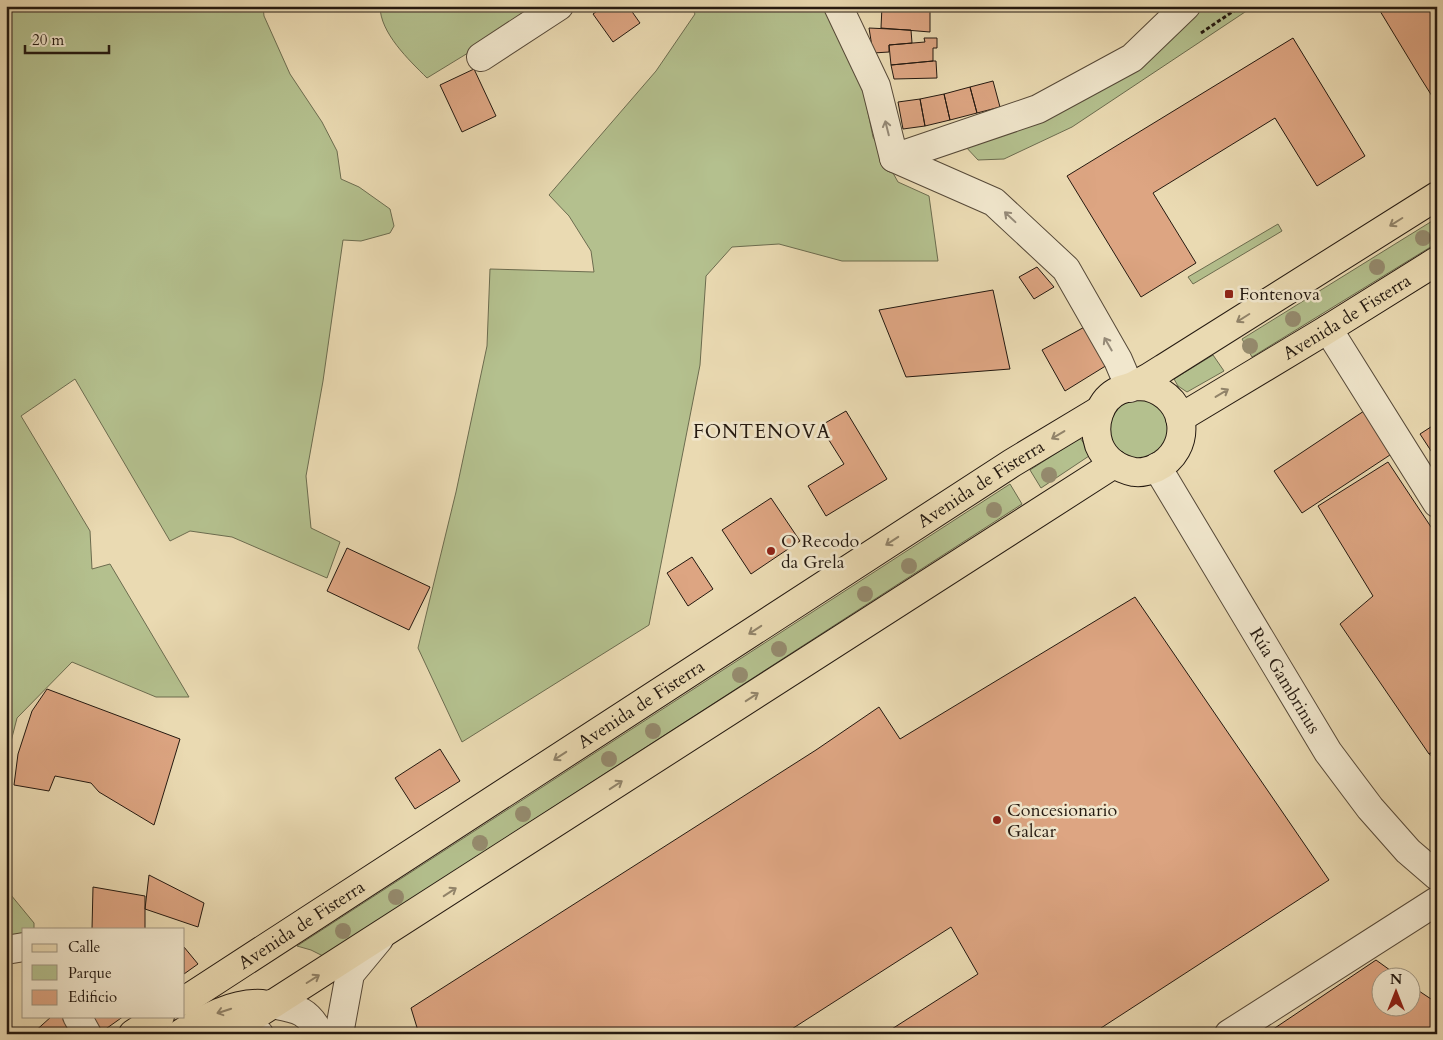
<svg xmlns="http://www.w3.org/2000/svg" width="1443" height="1040" viewBox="0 0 1443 1040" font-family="Cardo,serif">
<rect width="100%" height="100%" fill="#eadab2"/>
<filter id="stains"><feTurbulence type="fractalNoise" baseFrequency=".004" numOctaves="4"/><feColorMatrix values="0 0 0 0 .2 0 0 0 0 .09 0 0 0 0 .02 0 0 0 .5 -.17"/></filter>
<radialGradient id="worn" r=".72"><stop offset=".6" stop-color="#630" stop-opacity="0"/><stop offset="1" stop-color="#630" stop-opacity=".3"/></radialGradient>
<path fill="#b4c08e" stroke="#6c6c4f" d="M6,6H263L264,16L290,74L322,122L337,151L341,179L359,187L390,209L394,226L390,233L361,241L343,240L323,381L306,476L311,528L340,542L327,578L232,537L190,531L170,541L75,379L21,416L90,531L92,569L110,564L189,697H156L72,662L17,718L6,761V403H9L6,384Z
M380,6H545L427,78C409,60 380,33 380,6Z
M691,6H832L862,83L873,137L898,182L929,196L938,261H842L779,244L732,247L706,276L700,365L649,625L462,742L418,648L456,492L487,346L490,269L594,272L591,251L569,216L549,195L656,71L695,14Z
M1197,6H1254L1072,127L1004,159L978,160L964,145Z
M1437,218V243L1252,357L1242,339Z
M1278,224L1282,231L1193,284L1188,277Z
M1213,355L1224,371L1187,392L1178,386L1174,379Z
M1108 429a30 30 0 1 1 60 0a30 30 0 1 1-60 0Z
M1080,438L1092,454L1041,488L1030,470Z
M1010,484L1022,504L323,956L311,950L297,946Z
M6,889L34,923V929H24V951L6,958Z"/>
<path fill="#dda582" stroke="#241910" d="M604,6H628L640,23L613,42L593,14Z
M882,6H914L930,9V32L881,28Z
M1377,6H1437V104L1420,77Z
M869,28L911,30L912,43L889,45V52L873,53Z
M924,38H937V48H933V61L891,65L889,45L925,42Z
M1293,38L1365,156L1317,186L1275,118L1153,193L1196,263L1141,297L1067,176Z
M933,61H936L937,78L894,79L891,65Z
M474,69L496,116L462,132L440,85Z
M993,81L1000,107L977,113L970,87Z
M970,87L977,113L950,120L944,94Z
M944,94L950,120L925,126L920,99Z
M920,99L925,126L903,129L898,102Z
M1037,267L1054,287L1034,299L1019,277Z
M993,290L1010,369L906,377L879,310Z
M1090,324L1112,362L1065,391L1042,350Z
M1367,409L1396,451L1302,513L1274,471Z
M846,411L887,479L826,516L808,486L844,464L820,426Z
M1437,423V460L1420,434Z
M1388,462L1437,536V749L1429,754L1340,624L1373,596L1318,506Z
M771,498L800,541L751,574L722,530Z
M347,548L430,587L409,630L327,591Z
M692,557L713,589L688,606L667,573Z
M1135,597L1329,880L1101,1028L1105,1034H884L978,974L951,927L784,1034H419L411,1008L816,750L879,707L900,739Z
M47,689L180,739L154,825L99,792L91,783L55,776L49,791L14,785L18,754L32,711Z
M440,749L460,781L415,809L395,778Z
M1437,750V760L1429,754Z
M149,875L204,903L198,927L145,909Z
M93,887L145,896V929H92Z
M184,947L198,964L184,974Z
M1376,960L1401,978H1380V1008H1410V985L1437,1003V1034H1266Z
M52,1016H67L78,1034H32Z
M90,1016H124L100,1033Z"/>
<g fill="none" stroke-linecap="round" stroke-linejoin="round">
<g stroke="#564938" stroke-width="30">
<g id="minor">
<path d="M838,6L876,86L894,158L994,202L1066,269L1118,360L1130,388"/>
<path d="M481,57L559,6"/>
<path d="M894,158L1038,109L1132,58L1186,6"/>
<path d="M1328,329L1437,503"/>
<path id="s1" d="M1157,467L1328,752L1370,808L1408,851L1437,876"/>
<path d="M6,950L24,947"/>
<path d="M271,1004C297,1009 307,1009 320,1034"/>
<path d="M77,1016L87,1034"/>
<path d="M247,1034H259"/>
<path d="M339,1034L350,974L379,939"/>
<path d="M1229,1034L1437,901"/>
</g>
</g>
<g stroke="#241910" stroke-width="30">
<g id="major">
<path d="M1133,386C1138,386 1144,386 1148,387C1189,398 1193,450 1156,468C1149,471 1141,473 1134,472C1119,469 1105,460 1099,445C1092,425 1099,399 1120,390C1125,388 1130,388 1135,385C1145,380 1155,374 1164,368L1437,196"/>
<path id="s2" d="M1180,418L1328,329L1437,261"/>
<path id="s3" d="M184,1001L1012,463L1100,410"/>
<path d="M133,1034L160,1016"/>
<path d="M180,1034C204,1019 233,1002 262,1004"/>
<path d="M226,1034L1114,464"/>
</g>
</g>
<path stroke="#241910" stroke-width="3" stroke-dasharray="4 2.5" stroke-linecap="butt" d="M1201,33L1241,6"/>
<use href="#minor" stroke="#f1e7cd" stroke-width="28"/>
<use href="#major" stroke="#eadab2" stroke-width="28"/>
</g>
<g fill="#958b6e">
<circle cx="1423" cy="238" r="8"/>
<circle cx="1377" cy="267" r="8"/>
<circle cx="1293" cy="319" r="8"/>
<circle cx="1250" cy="346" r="8"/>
<circle cx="1049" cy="475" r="8"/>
<circle cx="994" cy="510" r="8"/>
<circle cx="909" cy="566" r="8"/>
<circle cx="865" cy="594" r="8"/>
<circle cx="779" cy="649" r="8"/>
<circle cx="740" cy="675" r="8"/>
<circle cx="653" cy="731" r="8"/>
<circle cx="609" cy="759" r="8"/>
<circle cx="523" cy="814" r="8"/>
<circle cx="480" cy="843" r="8"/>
<circle cx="396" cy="897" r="8"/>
<circle cx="343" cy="931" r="8"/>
</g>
<defs><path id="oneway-shaft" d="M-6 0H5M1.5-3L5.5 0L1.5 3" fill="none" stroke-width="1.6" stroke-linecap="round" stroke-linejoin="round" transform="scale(1.25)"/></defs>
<g stroke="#958a78">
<use href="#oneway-shaft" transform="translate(887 128) rotate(-104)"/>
<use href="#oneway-shaft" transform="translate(1010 217) rotate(-137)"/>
<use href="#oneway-shaft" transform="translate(1108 344) rotate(-120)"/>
</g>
<g stroke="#918369">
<use href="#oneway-shaft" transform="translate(1396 222) rotate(148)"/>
<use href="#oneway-shaft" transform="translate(1243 318) rotate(148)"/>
<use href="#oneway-shaft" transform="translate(1222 393) rotate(-31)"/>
<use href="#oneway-shaft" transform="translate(1058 435) rotate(149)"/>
<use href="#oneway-shaft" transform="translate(892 541) rotate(147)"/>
<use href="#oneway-shaft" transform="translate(755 630) rotate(147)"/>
<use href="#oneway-shaft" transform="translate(752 697) rotate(-33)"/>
<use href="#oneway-shaft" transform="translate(560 756) rotate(147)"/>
<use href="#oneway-shaft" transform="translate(616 785) rotate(-33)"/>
<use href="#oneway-shaft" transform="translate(450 892) rotate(-33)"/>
<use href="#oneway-shaft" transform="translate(313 979) rotate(-32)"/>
<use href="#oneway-shaft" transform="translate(224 1011) rotate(162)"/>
</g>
<g fill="#8f2418" stroke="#f1e7cd" stroke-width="2">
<rect x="1224" y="289" width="10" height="10" rx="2.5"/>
<circle cx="771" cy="551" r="5"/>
<circle cx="997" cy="820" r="5"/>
</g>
<g text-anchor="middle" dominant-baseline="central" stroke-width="5" stroke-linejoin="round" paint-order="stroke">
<g font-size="18" fill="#241910" stroke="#f1e7cd" text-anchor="start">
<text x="1239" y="294">Fontenova</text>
<text x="781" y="541">O Recodo<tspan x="781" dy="21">da Grela</tspan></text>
<text x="1007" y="810">Concesionario<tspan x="1007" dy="21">Galcar</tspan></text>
</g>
<g font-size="18" fill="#241910" stroke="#f1e7cd">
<text stroke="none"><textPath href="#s2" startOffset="195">Avenida de Fisterra</textPath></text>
<text stroke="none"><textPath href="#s3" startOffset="950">Avenida de Fisterra</textPath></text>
<text stroke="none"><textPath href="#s1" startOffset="249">Rúa Gambrinus</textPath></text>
<text stroke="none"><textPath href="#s3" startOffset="545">Avenida de Fisterra</textPath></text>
<text stroke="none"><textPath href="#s3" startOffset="140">Avenida de Fisterra</textPath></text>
</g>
<g font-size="19" letter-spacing="1" fill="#241910" stroke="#f1e7cd">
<text x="762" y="432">FONTENOVA</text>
</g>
</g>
<rect width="1443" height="1040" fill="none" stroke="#eadab2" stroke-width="25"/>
<rect x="8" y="8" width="1428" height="1025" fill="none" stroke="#241910" stroke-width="2.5"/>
<rect x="12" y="12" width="1418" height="1015" fill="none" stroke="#241910"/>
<rect x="22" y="928" width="162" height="90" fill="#f1e7cd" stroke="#9f9581"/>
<rect x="32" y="944" width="25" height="8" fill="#eadab2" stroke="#9f9581"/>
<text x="68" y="952" font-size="15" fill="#241910">Calle</text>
<rect x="32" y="965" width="25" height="15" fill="#b4c08e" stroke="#9f9581"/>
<text x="68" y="978" font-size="15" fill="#241910">Parque</text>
<rect x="32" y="990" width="25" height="15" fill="#dda582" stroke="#9f9581"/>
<text x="68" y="1002" font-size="15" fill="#241910">Edificio</text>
<g transform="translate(1396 992)"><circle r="24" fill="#f1e7cd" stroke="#9f9581"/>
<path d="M0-4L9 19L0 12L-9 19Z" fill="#8f2418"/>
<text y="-8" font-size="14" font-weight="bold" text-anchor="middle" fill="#241910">N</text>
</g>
<path d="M25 45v8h84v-8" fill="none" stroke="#241910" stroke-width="2.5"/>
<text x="32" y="45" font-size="15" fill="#241910" stroke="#f1e7cd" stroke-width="4" paint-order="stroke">20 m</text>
<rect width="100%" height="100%" filter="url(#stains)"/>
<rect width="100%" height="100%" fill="url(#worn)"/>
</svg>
